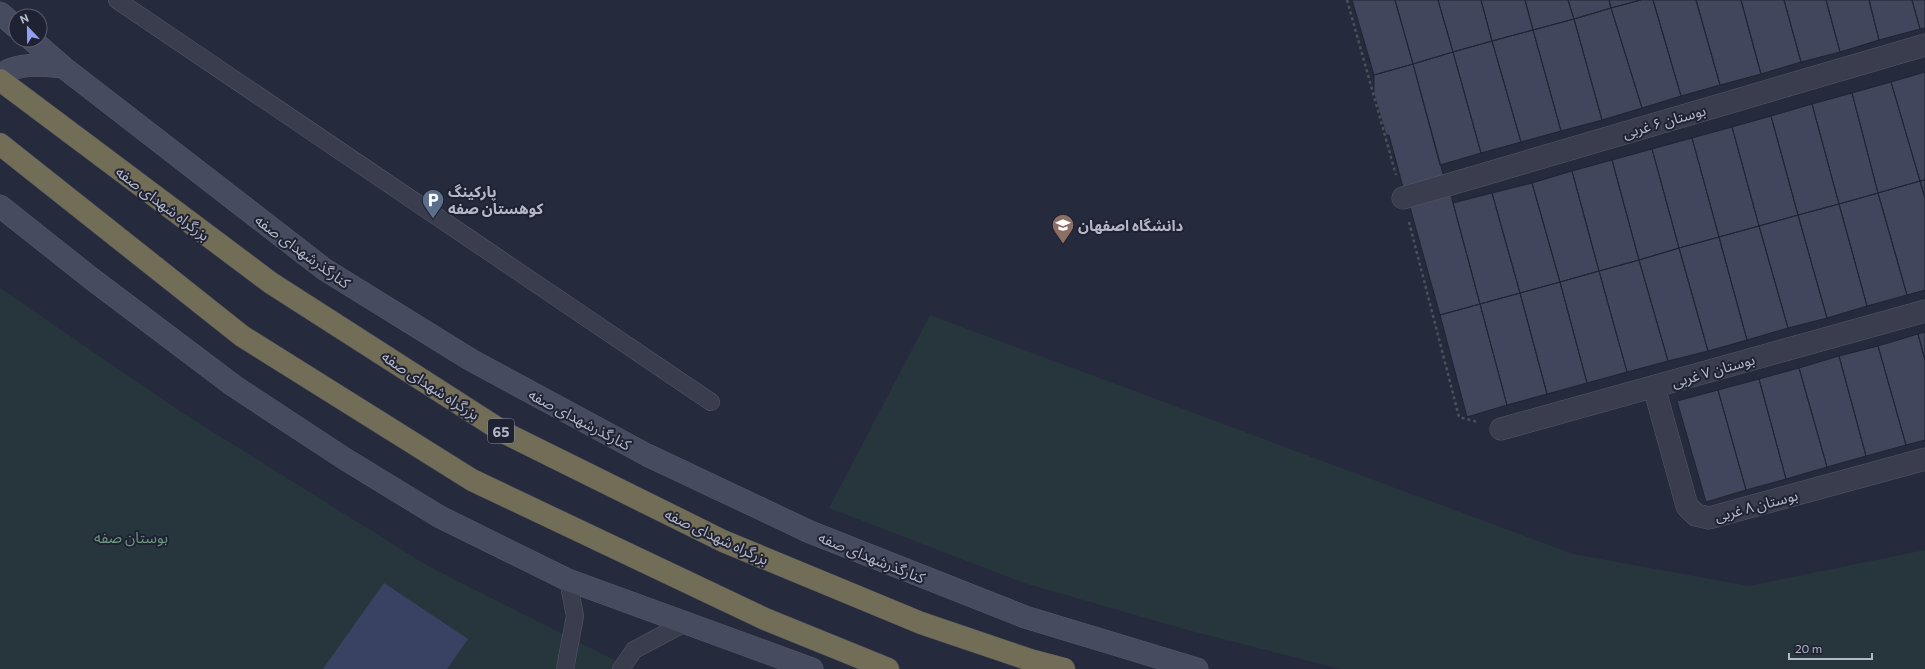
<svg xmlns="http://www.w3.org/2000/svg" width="1925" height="669" viewBox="0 0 1925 669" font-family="Commissioner,'Noto Sans Arabic',sans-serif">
<rect width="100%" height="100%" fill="#252a3c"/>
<path fill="#27363d" d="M0,288L181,412L428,566L632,669H0Z
M930,315L1573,554L1749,586L1925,550V669H1341L1191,631L1024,583L829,508Z"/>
<path fill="#3a4263" d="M384,583L468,639L447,669H323Z"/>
<path fill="#42465c" stroke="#202434" d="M1352,0H1395L1413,64L1374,75Z
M1395,0H1438L1453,52L1413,64Z
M1438,0H1481L1492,41L1453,52Z
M1481,0H1525L1533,30L1492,41Z
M1525,0H1568L1574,19L1533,30Z
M1568,0H1609L1611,8L1574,19Z
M1609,0H1641L1611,8Z
M1641,0H1653L1681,96L1642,108L1611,8Z
M1653,0H1696L1720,85L1681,96Z
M1696,0H1741L1761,74L1720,85Z
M1741,0H1784L1801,62L1761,74Z
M1784,0H1826L1840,52L1801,62Z
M1826,0H1869L1879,40L1840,52Z
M1869,0H1912L1920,29L1879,40Z
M1912,0H1925V28L1920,29Z
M1611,8L1642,108L1602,120L1574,19Z
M1574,19L1602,120L1561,131L1533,30Z
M1533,30L1561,131L1521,142L1492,41Z
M1492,41L1521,142L1481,153L1453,52Z
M1453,52L1481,153L1440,165L1413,64Z
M1413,64L1445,181L1404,191L1389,135H1386L1374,94V75Z
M1925,72V180L1920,181L1891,82Z
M1891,82L1920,181L1878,193L1852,93Z
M1852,93L1878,193L1839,204L1812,104Z
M1812,104L1839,204L1798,215L1771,116Z
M1771,116L1798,215L1759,226L1732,127Z
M1732,127L1759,226L1719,237L1692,138Z
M1692,138L1719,237L1679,248L1652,149Z
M1652,149L1679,248L1639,260L1612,160Z
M1612,160L1639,260L1599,271L1572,171Z
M1572,171L1599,271L1560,282L1532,183Z
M1925,180V198L1920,181Z
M1920,181L1925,198V290L1907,295L1878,193Z
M1532,183L1560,282L1520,293L1492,193Z
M1449,188L1480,304L1440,315L1408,200Z
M1492,193L1520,293L1480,304L1453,203Z
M1878,193L1907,295L1867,306L1839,204Z
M1839,204L1867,306L1827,318L1798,215Z
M1798,215L1827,318L1788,328L1759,226Z
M1759,226L1788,328L1747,340L1719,237Z
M1719,237L1747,340L1708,351L1679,248Z
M1679,248L1708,351L1668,361L1639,260Z
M1639,260L1668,361L1627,372L1599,271Z
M1599,271L1627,372L1587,383L1560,282Z
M1560,282L1587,383L1547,394L1520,293Z
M1520,293L1547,394L1507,405L1480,304Z
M1480,304L1507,405L1467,417L1440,315Z
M1925,332V360L1918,334Z
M1918,334L1925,360V440L1906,445L1878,346Z
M1878,346L1906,445L1866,456L1839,356Z
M1839,356L1866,456L1827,467L1799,368Z
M1799,368L1827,467L1786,479L1759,379Z
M1759,379L1786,479L1746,490L1718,390Z
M1718,390L1746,490L1706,502L1677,401Z"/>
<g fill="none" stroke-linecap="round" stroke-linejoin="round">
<g stroke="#545868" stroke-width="18">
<path id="lane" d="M117,0L711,402
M565,669L575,616L568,580
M621,669L634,650L685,623"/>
</g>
<g stroke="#545868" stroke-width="23">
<path id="street" d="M1403,198L1925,45
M1654,387L1687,506L1696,515L1709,518L1925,459
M1501,429L1925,311"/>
</g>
<g stroke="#545868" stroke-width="23">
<path id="secondary" d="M0,13L16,27
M32,40L63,67L324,269L471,360L647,455L810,532L1025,617L1197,669
M0,75C19,62 42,65 63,67
M0,206L92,279L234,386L345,459L440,517L568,580L812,669"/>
</g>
<g stroke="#414555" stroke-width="23">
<path id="highway" d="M0,80L271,283L505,433L723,541L921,623L1030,660L1064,669
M0,144L242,336L472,480L765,619L888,669"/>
</g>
<path stroke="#45535b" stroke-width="2.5" stroke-dasharray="3 3" stroke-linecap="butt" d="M1347,0L1396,175
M1409,222L1459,417L1478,422"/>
<use href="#lane" stroke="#393d4d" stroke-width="17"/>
<use href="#street" stroke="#393d4d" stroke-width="22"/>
<use href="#secondary" stroke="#474b5f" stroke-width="22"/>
<use href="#highway" stroke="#726d57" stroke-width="22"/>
</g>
<defs>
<g id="parking-pin" transform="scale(1.15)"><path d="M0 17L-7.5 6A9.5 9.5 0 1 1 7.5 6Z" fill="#5c6f8a" stroke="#1e2232"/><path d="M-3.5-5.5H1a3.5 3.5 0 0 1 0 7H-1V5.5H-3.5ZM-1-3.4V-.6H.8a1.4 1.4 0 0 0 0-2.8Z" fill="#fff"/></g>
<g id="university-pin" transform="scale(1.15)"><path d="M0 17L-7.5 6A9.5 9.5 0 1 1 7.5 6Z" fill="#8d6e63" stroke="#1e2232"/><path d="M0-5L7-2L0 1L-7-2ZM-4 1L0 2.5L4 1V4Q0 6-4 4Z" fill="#fff"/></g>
</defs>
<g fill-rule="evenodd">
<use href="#parking-pin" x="433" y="200"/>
<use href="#university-pin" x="1063" y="225"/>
</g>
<g text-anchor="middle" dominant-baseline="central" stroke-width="4" stroke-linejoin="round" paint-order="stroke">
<rect fill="#1e2232" stroke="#888b9b" stroke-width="1" x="488" y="419" width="26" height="24" rx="3"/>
<g font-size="14" font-weight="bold" fill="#b5b8c8">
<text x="501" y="431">65</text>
</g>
<g font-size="15" fill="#b5b8c8" stroke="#1e2232">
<text transform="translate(1664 121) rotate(-16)">بوستان ۶ غربی</text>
<text transform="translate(163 203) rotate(37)">بزرگراه شهدای صفه</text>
<text transform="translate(303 251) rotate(36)">کنارگذرشهدای صفه</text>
<text transform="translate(1713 370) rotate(-16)">بوستان ۷ غربی</text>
<text transform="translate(431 385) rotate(33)">بزرگراه شهدای صفه</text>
<text transform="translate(580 419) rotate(28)">کنارگذرشهدای صفه</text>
<text transform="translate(1756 505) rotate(-15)">بوستان ۸ غربی</text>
<text transform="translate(717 536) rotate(25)">بزرگراه شهدای صفه</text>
<text transform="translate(872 557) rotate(22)">کنارگذرشهدای صفه</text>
</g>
<g font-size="15" font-weight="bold" fill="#b5b8c8" stroke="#1e2232" text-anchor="start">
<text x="448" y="191">پارکینگ<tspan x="448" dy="17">کوهستان صفه</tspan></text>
<text x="1078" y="225">دانشگاه اصفهان</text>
</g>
<g font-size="15" fill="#6e9780" stroke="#1e2232">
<text x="131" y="537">بوستان صفه</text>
</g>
</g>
<g transform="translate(28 28) rotate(338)"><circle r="19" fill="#1e2232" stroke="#5a5e6e"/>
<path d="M0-3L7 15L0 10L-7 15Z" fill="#90a0f2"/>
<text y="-6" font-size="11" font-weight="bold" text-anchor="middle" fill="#b5b8c8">N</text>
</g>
<path d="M1789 653v6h83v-6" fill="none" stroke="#b5b8c8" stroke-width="2"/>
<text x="1795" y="653" font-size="12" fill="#b5b8c8" stroke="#1e2232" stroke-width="3" paint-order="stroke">20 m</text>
</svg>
